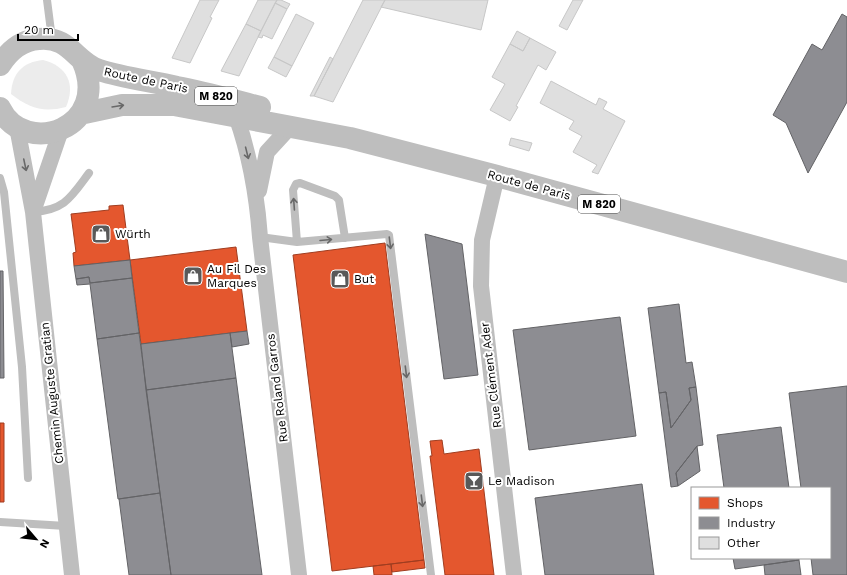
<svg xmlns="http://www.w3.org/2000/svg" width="847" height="575" viewBox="0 0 847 575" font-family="'Work Sans',sans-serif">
<rect width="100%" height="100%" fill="#fff"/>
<path fill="#ececec" d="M43,60C67,66 76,84 66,107C43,113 29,108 11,94C12,73 23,62 43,60Z"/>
<path fill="#e4572e" stroke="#a03d20" d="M123,205L130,260L74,266L73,253L76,252L71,214L109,210V206Z
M385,243L424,560L332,571L293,255Z
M236,247L247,331L141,344L130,260Z
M0,423H4V502H0Z
M442,440L444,454L479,449L494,575H445L430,456H432L430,441Z
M424,560L425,568L392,572L391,564Z
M391,564L392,575H374L373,566Z"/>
<path fill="#8d8d92" stroke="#636366" d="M842,14L847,17V102L808,173L786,123L773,115L812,44L822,50Z
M425,234L462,244L478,375L444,379Z
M130,260L132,278L90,283L89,277L76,279L74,266Z
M0,271H3L4,378H0Z
M89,277L90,283L132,278L139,333L97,339L90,284L77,285L76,279Z
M679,304L686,363L692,362L696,387L689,388L691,400L671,428L666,392L659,393L648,308Z
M620,317L636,436L529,450L513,330Z
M247,331L249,344L232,347L230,333Z
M139,333L160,493L118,499L97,339Z
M230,333L236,378L146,390L141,344Z
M236,378L262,575H171L146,390Z
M847,386V575H813L811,558H830V488H801L789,393Z
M696,387L703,445L697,446L676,473L678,486L671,487L659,393L666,392L671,428L691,400L689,388Z
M781,427L789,488H724L717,435Z
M697,446L700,471L678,486L676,473Z
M642,484L654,575H545L535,498Z
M160,493L171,575H129L119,499Z
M733,558H799V560L735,569Z
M799,560L801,575H765L764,565Z"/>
<path fill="#dfdfdf" stroke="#c7c7c7" d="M200,0H219L210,17L212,18L190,63L172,58Z
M258,0H277L261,31L246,24Z
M277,0H281L290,4L287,9L275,3Z
M363,0H385L333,102L314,96Z
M385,0H488L481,30L381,7Z
M573,0H583L567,30L559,26Z
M275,3L287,9L272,39L263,35L262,38L258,37Z
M296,14L314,23L292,66L274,57Z
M246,24L261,31L239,76L221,71Z
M517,31L530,38L523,51L510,44Z
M530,38L556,52L546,70L538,65L516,106L518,107L510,121L490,110L505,84L492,77L510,44L523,51Z
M274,57L292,66L286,77L268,68Z
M330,57L333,59L314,96H310Z
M551,81L596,105L599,98L607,102L603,109L625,121L598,174L592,172L597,165L573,152L582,136L569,129L574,121L540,103Z
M511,138L532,143L529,151L509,145Z"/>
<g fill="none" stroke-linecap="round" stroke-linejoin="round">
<path stroke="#bebebe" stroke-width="8" d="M47,0L52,39
M0,178L4,192L22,367L28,478
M33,212C65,210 71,197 89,173
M260,237L297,242L387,234L389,235L431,575
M297,242L293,190L296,184L300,183L335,196L339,200L345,238
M0,522L66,526"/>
<path stroke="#bebebe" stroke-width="16" d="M236,116C250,155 257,196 260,237L299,575
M17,127L33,212L61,130
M497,176L482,240L481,286L514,575
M259,191L267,152L290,127
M33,212L72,575"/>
<path stroke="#bebebe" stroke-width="22" d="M0,65C9,51 21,40 39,39C70,36 75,62 99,70C124,78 151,81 177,87C205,92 232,100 260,107
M0,108C25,159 113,128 82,60
M80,114L122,105H174L350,138L497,176L847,272"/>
</g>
<defs><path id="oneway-shaft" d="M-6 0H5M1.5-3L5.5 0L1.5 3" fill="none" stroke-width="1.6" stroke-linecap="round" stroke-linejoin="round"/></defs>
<g stroke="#686868">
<use href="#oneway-shaft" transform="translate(118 106) rotate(-9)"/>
<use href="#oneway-shaft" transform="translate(247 153) rotate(76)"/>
<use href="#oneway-shaft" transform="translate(25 165) rotate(78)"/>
<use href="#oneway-shaft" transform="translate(294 204) rotate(-94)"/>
<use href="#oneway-shaft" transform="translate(326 240) rotate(-5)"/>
<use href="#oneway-shaft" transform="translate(390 243) rotate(83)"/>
<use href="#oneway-shaft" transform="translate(406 372) rotate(83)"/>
<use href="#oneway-shaft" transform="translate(422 501) rotate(83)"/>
</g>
<defs>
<g id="shop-square" transform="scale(1)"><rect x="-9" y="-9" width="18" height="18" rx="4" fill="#595959" stroke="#fff"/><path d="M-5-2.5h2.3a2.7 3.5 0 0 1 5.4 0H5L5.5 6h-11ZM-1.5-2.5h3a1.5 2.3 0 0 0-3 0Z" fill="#fff"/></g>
<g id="bar-square" transform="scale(1)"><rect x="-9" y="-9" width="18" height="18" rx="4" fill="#595959" stroke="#fff"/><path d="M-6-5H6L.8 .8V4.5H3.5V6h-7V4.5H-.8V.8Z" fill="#fff"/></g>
</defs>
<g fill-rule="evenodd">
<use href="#shop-square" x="101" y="234"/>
<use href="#shop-square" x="193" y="276"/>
<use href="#shop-square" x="340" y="279"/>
<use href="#bar-square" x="474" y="481"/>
</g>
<g text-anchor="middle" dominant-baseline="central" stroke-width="4" stroke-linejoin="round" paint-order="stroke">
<g fill="#fff" stroke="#4c4c4c" stroke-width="1">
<rect x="195" y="87" width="42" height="18" rx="3"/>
<rect x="578" y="195" width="42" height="18" rx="3"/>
</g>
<g font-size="11" font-weight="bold" fill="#000">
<text x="216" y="96">M 820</text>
<text x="599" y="204">M 820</text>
</g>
<g font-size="12" fill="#000" stroke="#fff">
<text transform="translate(146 80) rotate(12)">Route de Paris</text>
<text transform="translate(529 185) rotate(15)">Route de Paris</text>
<text transform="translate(491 375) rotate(-97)">Rue Clément Ader</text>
<text transform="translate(277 388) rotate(-97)">Rue Roland Garros</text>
<text transform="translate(52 393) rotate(-96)">Chemin Auguste Gratian</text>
</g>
<g font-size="12" fill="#000" stroke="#fff" text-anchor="start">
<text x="115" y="234">Würth</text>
<text x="207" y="269">Au Fil Des<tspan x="207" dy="14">Marques</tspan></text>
<text x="354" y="279">But</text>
<text x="488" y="481">Le Madison</text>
</g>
</g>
<rect x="691" y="487" width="140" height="72" fill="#ffffff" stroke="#999999"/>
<rect x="699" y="497" width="20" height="12" fill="#e4572e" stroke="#999999"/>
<text x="727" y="507" font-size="12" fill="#000000">Shops</text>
<rect x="699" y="517" width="20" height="12" fill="#8d8d92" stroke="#999999"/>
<text x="727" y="527" font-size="12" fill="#000000">Industry</text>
<rect x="699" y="537" width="20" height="12" fill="#dfdfdf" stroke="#999999"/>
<text x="727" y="547" font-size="12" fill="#000000">Other</text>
<g transform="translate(36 539) rotate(118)" stroke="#ffffff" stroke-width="3" paint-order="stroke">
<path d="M0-3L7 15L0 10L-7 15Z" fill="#000000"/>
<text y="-6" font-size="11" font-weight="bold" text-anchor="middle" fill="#000000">N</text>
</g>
<path d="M18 34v6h60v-6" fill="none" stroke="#000000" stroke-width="2"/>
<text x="24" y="34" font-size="12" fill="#000000" stroke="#ffffff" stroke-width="3" paint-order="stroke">20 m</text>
</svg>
